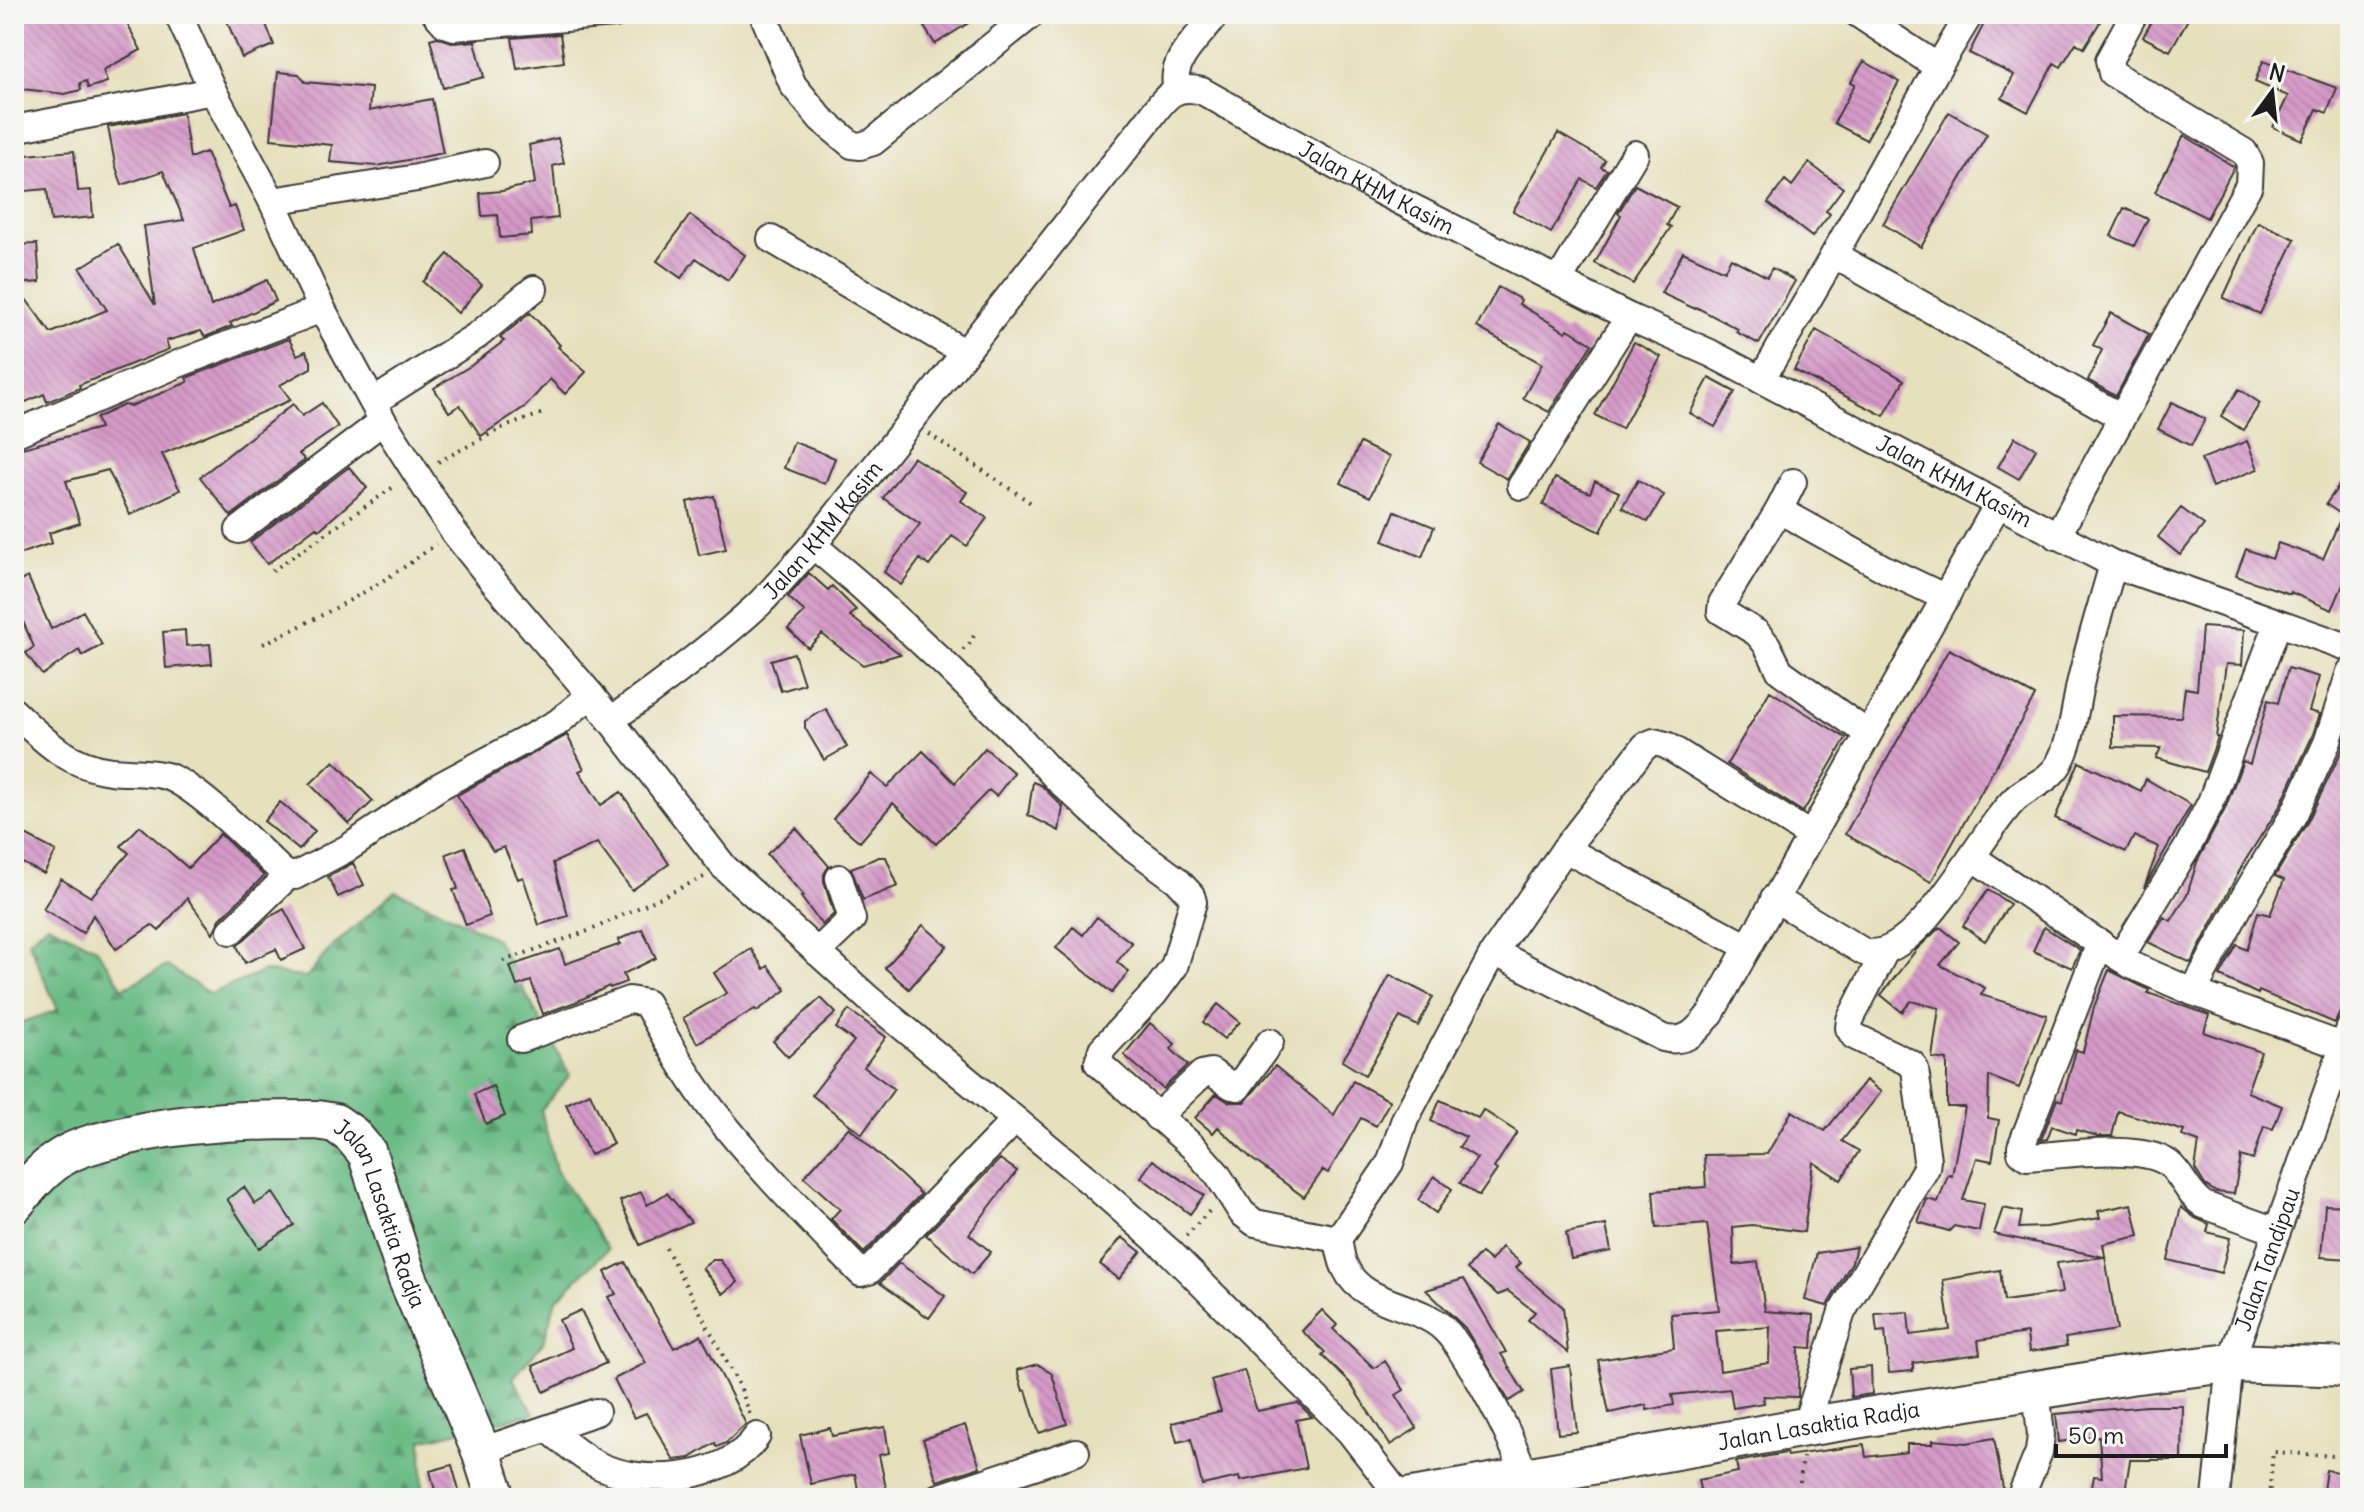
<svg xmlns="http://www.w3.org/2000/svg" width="2364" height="1512" viewBox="0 0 2364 1512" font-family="Delius,sans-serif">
<defs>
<pattern id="forest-firs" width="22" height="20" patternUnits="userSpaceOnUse" patternTransform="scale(2)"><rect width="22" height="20" fill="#6cbc86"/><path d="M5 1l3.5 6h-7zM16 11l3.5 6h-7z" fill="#58986d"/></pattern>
<pattern id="building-back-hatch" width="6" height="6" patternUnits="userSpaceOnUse" patternTransform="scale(2)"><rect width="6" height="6" fill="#d499c7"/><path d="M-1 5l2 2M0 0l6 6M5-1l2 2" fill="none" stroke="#b583aa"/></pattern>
</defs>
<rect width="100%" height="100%" fill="#f6f6f2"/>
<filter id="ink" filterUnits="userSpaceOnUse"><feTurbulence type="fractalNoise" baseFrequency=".0125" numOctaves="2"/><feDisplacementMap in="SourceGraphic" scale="16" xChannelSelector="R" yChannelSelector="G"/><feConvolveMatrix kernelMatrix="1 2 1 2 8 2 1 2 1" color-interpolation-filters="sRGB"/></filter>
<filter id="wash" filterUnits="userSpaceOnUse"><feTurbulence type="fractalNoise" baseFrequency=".006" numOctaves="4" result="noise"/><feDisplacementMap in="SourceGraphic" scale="32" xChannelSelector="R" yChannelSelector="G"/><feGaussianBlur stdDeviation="1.8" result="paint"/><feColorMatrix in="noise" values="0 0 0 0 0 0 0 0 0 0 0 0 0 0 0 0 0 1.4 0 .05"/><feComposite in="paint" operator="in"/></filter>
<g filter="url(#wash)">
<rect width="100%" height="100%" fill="#e7e0bd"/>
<path fill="url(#forest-firs)" stroke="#446c51" stroke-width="2" d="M395,891L440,910L496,939L570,1075L541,1110L556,1170L608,1249L556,1300L543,1343L513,1378L534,1413L422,1440L423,1498H14V1025L58,1010L28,941L48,924L96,948L123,988L167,966L210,994L265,971L306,978L330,949Z"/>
<g id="blocks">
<path fill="url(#building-back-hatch)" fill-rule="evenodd" d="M14,14H122L141,50L103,70L107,82L88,88L86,81L80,83L81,90L65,94L14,88Z
M224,14H262L274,45L242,58Z
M916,14H983L935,44Z
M1989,14H2086L2100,22L2084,48L2076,43L2061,67L2054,63L2028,112L2002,98L2014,75L1969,53Z
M2156,14H2191L2170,51L2143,37Z
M560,34L564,62L517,69L512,38Z
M437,37L455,43L475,41L484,77L443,88L430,39Z
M1864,61L1899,82L1866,140L1834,123L1855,84L1851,82Z
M2263,61L2337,88L2327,113L2317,109L2302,140L2273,127L2288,96L2255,82Z
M278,72L299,74L305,82L371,88L369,111L432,99L443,153L377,166L330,162L332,145L271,139Z
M1949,112L1987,134L1921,247L1883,224Z
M183,113L190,158L206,152L229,208L235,206L244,230L194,248L211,306L267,280L276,301L230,323L232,326L205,337L201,331L166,341L169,349L79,385L80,388L47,402L44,394L14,407V283L51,333L107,310L80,268L118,244L155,305L144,226L184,220L163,171L122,185L115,164L108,127Z
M1558,133L1605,160L1601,167L1607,170L1596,187L1582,179L1551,233L1513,211Z
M2184,135L2234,167L2207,218L2155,192Z
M558,138L564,163L553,166L558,218L531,221L532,235L500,238L498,215L482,216L480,193L502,191L535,183L529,145Z
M74,151L78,191L91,190L93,217L51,221L47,189L14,192V156Z
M1809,163L1843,188L1826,211L1830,214L1812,237L1768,203L1785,180L1792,186Z
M1635,185L1677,207L1667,225L1671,227L1633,284L1595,263L1621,215L1618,213Z
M2124,208L2148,219L2134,246L2111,236Z
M690,215L745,255L728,280L696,258L681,278L657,261Z
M2258,222L2295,239L2260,314L2223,298Z
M37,244L40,282L15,284L14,245Z
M1683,252L1724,271L1731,258L1767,277L1772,268L1795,281L1759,344L1736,332L1738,329L1696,307L1695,309L1661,293Z
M448,254L482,285L458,313L423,282Z
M1498,287L1521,300L1519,304L1566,332L1568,329L1592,344L1549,412L1523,398L1542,364L1477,327Z
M530,313L560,345L558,347L586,372L565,394L550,379L526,406L481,436L460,405L449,412L434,388L472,365L504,341L500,338Z
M2111,313L2149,334L2116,396L2088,380L2102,350L2093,345Z
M1816,330L1904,380L1884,416L1794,370Z
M289,339L297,355L306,351L311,361V368L280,385L291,400L162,454L180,490L130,515L108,470L66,481L80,523L49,533L52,543L19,554L14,539V450L100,428L96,418L124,405L131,406L188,382L186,378Z
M1634,342L1661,357L1622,429L1595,415Z
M1709,378L1735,392L1715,427L1690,413Z
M2239,389L2260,403L2243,430L2221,416Z
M2172,402L2205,419L2191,446L2158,429Z
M322,403L338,427L299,454L305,460L231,516L200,477L293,404L302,416Z
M1499,424L1530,442L1507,479L1477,462Z
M2015,437L2036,449L2019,479L1998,467Z
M2247,441L2258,469L2212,487L2201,459Z
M794,442L835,458L825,484L784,468Z
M1360,443L1389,457L1370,497L1341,483Z
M913,457L967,492L961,501L987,518L967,546L952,536L929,566L920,559L901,585L884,572L920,524L883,498Z
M349,467L367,488L319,530L316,527L267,564L250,542Z
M2350,470V569L2332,610L2290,592V594L2236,576L2246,549L2272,559L2278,543L2323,559L2342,515L2326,504Z
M1555,478L1590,493L1595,481L1619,492L1601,532L1543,505Z
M1638,480L1664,495L1648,522L1622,507Z
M714,496L726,549L699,555L687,502Z
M2181,508L2204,525L2180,555L2158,537Z
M1395,511L1434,527L1422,557L1383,541Z
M809,573L828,590L832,586L856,610L850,616L900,654L863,665L822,634L808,648L788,629L805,612L788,597Z
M28,577L51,629L83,611L102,645L82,656L79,650L42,675L26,653L34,647L14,601V584Z
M2202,627L2244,630L2242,665L2226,664L2216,737H2218L2205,772L2156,758L2161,748L2113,747V716L2181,717L2185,688L2197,690Z
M185,630L186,646L210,644L212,664L166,668L163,632Z
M1949,649L2035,696L1931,882L1845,834Z
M794,653L804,684L781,691L771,660Z
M2288,668L2319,677L2309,711L2320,714L2312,737L2280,806L2243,864L2191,963L2148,942L2164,917L2171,921L2187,895L2197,862L2225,809L2243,761L2250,764L2268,700L2278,703Z
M1770,691L1846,738L1803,812L1727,764Z
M826,709L847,747L824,760L805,728V721Z
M2350,724V991L2335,1023L2259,991L2258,994L2220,976L2237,945L2247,950L2258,912L2270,915L2284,880L2275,876L2308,821L2342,750Z
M567,735L584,769L579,771L601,805L621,792L669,864L632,890L597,843L553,863L568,916L539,925L523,877L518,879L504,847L493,851L457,795Z
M985,748L1014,773L996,796L989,790L936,844L893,803L860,842L833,819L871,774L887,787L923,751L955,783Z
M334,761L373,801L349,824L310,784Z
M2079,762L2141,791L2146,779L2191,805L2144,888L2159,847L2134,836L2126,852L2055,818Z
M1033,782L1041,785L1063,807L1059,831L1028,815Z
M280,802L315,831L299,850L264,821Z
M140,826L188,868L220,834L264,876L220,919L213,933L187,898L159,931L152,925L116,949L93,915L83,933L43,909L61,879L91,897L129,853L121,846Z
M796,828L829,866L824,874V882L834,914L822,925L801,897L804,896L767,854Z
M14,829L56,851L44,874L14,859Z
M465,847L490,916L466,925L453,890L458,889L446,854Z
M879,857H886L898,886L863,900L851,868Z
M353,863L364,885L338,897L328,877Z
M1988,890L2010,904L1985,941L1963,926Z
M284,909L305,949L281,960L276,949L245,963L237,946L269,917Z
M1097,917L1132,943L1117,962L1129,972L1112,993L1056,948L1073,927L1083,935Z
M923,925L947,946L909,989L885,968Z
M1940,927L1959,942L1940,965L1985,988L1981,995L2047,1015L2019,1088L1989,1076L1988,1118L1999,1120L1992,1161L1977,1158L1963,1200L1984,1204L1979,1231L1954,1226L1949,1231L1918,1222L1927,1199L1938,1202L1948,1175L1952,1176L1965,1107H1947V1060L1932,1058L1939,1008L1911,1001L1902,1012L1881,995L1917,949Z
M2044,927L2080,950L2072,968L2033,951Z
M642,929L656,958L623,974L626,982L610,988L609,986L578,1001L543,1014L531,981L517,986L510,966L560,949L565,964L621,944L618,940Z
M751,949L764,969L768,966L786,990L757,1011L755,1009L697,1043L683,1018L727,993L714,973Z
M2109,970L2149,990L2148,993L2209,1015L2204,1032L2261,1052L2247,1092L2282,1106L2273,1129L2264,1126L2253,1160L2241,1156L2234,1194L2216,1192L2205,1185L2195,1169L2199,1142L2182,1136L2184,1131L2118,1111L2112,1136H2098L2076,1130L2075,1134L2052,1126L2047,1139L2041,1140L2057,1099L2062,1101L2076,1050L2083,1052L2094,1007Z
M1390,975L1433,997L1418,1026L1400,1017L1365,1075L1342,1061L1359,1034Z
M821,998L836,1013L788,1057L773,1041Z
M1218,1004L1240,1022L1224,1039L1203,1022Z
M849,1010L886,1037L864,1067L894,1089L862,1134L812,1095L854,1041L836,1028Z
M1150,1023L1175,1044L1171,1049L1188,1065L1163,1089L1124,1055Z
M1275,1066L1334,1115L1353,1081L1390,1101L1376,1126L1361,1118L1328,1173L1323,1170L1304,1197L1252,1159L1218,1127L1213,1133L1195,1118L1216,1094L1229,1102H1245Z
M1866,1080L1881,1092L1842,1141L1859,1151L1841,1180L1813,1162L1804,1232L1752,1225L1733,1227L1734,1265L1758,1262L1765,1311L1814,1315L1812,1348L1799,1347L1798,1397L1763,1396L1764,1403L1733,1408L1730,1389L1672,1395L1674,1405L1647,1410L1646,1405L1609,1413L1598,1360L1674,1348L1671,1314L1719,1310L1707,1224L1656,1228L1653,1191L1706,1187L1704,1155L1767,1154L1792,1111L1825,1131ZM1770,1327L1769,1363L1720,1371L1716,1331Z
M493,1086L505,1116L486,1124L474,1094Z
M590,1093L613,1144L590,1155L566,1104Z
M1440,1100L1478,1118L1483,1110L1517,1132L1494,1168L1497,1170L1479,1196L1460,1183L1477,1158L1459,1147L1466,1137L1431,1121Z
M849,1127L921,1194L864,1253L831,1219L840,1209L804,1177Z
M1000,1159L1017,1171L969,1234L991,1252L972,1274L926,1235Z
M1153,1160L1204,1195L1190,1214L1141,1177Z
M1434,1176L1452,1189L1436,1213L1418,1200Z
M244,1187L255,1204L273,1193L294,1225L259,1248L227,1199Z
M641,1192L647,1205L667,1193L691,1222L640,1245L620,1201Z
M2132,1204L2139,1236L2103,1244L2117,1330L2065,1338L2067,1346L2029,1352L2027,1333L1978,1340L1980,1354L1913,1363V1371L1889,1373L1885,1331L1877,1332L1875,1314L1908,1312L1910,1335L1950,1330L1943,1280L2000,1270L2004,1301L2062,1293L2057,1263L2104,1257L1994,1234L2003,1208L2022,1212L2019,1228L2046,1227L2100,1218L2098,1211Z
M2325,1205L2350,1206V1259L2321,1257Z
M2181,1207L2195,1218L2209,1224L2207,1232L2230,1238L2221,1273L2168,1260Z
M1606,1225L1611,1251L1571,1259L1566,1233Z
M1122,1237L1141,1252L1119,1279L1100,1264Z
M1502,1247L1521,1263L1516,1268L1563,1307L1568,1353L1528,1320L1535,1312L1508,1291L1498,1295L1467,1269L1481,1253L1491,1261Z
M1856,1247L1852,1262L1827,1306L1805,1300L1817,1253Z
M713,1260H720L738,1282L723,1294L702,1268Z
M625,1262L674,1348L701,1335L746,1424L726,1443L717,1447L715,1443L690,1458L674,1460L646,1413L634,1418L614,1379L646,1363L608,1297L616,1294L605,1272Z
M899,1263L945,1296L929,1318L880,1283Z
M1464,1279L1506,1352L1501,1354L1524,1392L1509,1401L1465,1328L1426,1290Z
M581,1310L606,1363L544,1392L533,1366L572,1348L559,1320Z
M1322,1310L1337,1325L1333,1329L1374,1368L1385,1361L1404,1390L1396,1395L1417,1428L1390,1445L1350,1383L1322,1355L1325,1352L1302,1331Z
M1038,1364L1052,1374L1067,1424L1039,1433L1026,1390L1023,1391L1017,1370Z
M1570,1366L1577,1432L1558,1434L1551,1369Z
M1871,1367L1872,1394L1851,1397L1849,1369Z
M1244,1370L1257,1411L1298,1403L1312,1417L1296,1420L1306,1468L1240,1481L1239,1477L1202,1485L1191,1439L1177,1442L1172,1423L1221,1411L1211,1380Z
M2147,1406H2183L2182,1460H2130L2124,1498H2090L2094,1476L2102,1477L2099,1436L2059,1442L2056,1414Z
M965,1425L980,1467L937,1481L923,1439Z
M885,1427L889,1453L879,1455L886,1488L859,1494L855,1474L811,1484L800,1435L830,1428L832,1436Z
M1994,1438L2004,1494L1983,1498L1911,1494L1879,1498H1702L1698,1480L1738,1472L1736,1462L1786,1453L1787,1456L1864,1445L1866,1457L1907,1452V1444H1933V1440L1967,1443Z
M452,1465L461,1498H437L430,1471Z
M2326,1470L2350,1474V1498H2322Z"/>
</g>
</g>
<g filter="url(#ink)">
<use href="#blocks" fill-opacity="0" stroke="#3a3934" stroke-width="2"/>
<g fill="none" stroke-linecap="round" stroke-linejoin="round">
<g stroke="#3a3934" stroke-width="30">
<g id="minor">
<path d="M178,14L213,91L272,201L322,309L383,421L453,531L492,580L591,695L724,867L869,999L1093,1184L1170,1252L1350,1432L1401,1498"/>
<path d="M436,14L445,24L454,27L614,14"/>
<path d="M763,14L793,85L821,119L852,145L860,146L873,142L1032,14"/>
<path d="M1938,67L1970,14"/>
<path d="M1177,89C1168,60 1201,36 1216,14"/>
<path d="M14,129L213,91"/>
<path d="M272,201L417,178L485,163"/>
<path d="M771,239L964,352"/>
<path d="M1834,255L2121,417"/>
<path d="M1559,280L1635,154"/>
<path d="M1761,380L1834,255L1938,67L1858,14"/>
<path d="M373,402L478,335L534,289"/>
<path d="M14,434L178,364L322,309"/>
<path d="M1793,482L1779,510L1885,569L1946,598"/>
<path d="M1521,486L1629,317"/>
<path d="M1779,510L1722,603L1721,611L1757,633L1767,645L1780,671L1867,733"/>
<path d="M239,530L383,421"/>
<path d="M2057,536L2249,185L2250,163L2244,152L2112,73L2109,60L2134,14"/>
<path d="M813,545L860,585L948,667L1016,734L1058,780L1127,843L1177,880L1191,895L1193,902L1174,967L1154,994L1102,1049L1098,1063L1193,1147L1217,1174L1242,1213L1255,1223L1338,1239L1390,1163L1405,1119L1494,952"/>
<path d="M14,712C43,740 69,766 111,771C129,773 149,771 166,776C197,785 258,849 284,873L295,876L348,848L440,786L557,723L591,695"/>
<path id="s1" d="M611,720C662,684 712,647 758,605C777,586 795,565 813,545L1143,127C1162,104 1169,82 1202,91L1378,190L1629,317L1710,353L2113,564L2350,648"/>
<path d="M1810,835L1666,745L1654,742L1645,746L1565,849L1494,952L1663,1038C1687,1044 1697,1031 1711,1013L1998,504"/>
<path d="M1565,849L1748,947"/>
<path d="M1972,857L2131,965L2193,992"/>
<path d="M1774,898L1864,952C1919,965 1980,831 2016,798C2030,786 2049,781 2059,764C2073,738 2075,704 2082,676C2091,638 2103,601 2113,564"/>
<path d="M231,931L289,875"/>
<path d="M2100,943L2021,1147V1152L2027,1157C2063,1155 2140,1143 2168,1163C2183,1175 2187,1194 2204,1205L2276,1231"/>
<path d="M817,952L852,919L839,878"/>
<path d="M2120,958L2187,848L2211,802L2278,623"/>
<path d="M521,1039L629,1000L646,1003C666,1039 686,1075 711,1108C756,1166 810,1220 861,1273L869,1271L1014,1121"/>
<path d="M2342,1046L2193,992L2246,894L2294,814L2327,743L2350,672"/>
<path d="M1157,1117L1202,1074L1211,1072L1232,1086L1238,1087L1270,1042"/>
<path d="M1338,1239C1340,1249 1341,1261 1346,1269C1363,1306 1417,1303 1444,1329C1456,1340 1464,1356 1473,1369C1497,1410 1519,1452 1532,1498"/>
<path d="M1805,1427L1842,1312L1926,1168L1927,1160L1915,1069L1912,1064L1854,1036L1849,1028L1850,1020L1884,953"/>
<path d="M548,1429C562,1440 577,1453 592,1462C637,1488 726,1482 757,1436"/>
<path d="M481,1451L596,1412"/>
<path d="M937,1498L1076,1452"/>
<path d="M2020,1498L2039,1452L2041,1435L2036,1389"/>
<path id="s2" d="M2216,1498L2230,1363L2350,1028"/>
</g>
</g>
<g stroke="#3a3934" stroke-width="42">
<g id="highway">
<path id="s3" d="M14,1204C30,1185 45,1166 67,1154C84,1145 103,1141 120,1137C186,1121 250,1120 317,1120L335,1123L352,1135L367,1153L407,1277L481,1451L496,1498"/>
<path id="s4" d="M1407,1498L1805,1427L2130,1375L2230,1363L2350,1367"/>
</g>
</g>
<path stroke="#3a3934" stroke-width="4" stroke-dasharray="2 6" stroke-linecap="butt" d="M929,434L1031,503
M438,462L502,428L546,412
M272,571L395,486
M263,644C326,614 380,587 436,544
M963,650L971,642L976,631
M503,961L591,930L704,877
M1186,1236L1213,1207
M666,1248L741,1389L750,1415
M1798,1498L1803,1457
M2269,1498L2273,1452L2350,1457"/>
<use href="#minor" stroke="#fff" stroke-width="26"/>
<use href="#highway" stroke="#fff" stroke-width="38"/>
</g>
</g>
<g text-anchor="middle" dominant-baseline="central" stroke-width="6" stroke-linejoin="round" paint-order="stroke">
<g font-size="22" fill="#1c1c1c" stroke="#f6f6f2">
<text stroke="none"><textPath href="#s1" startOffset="1076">Jalan KHM Kasim</textPath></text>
<text stroke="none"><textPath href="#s1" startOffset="1724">Jalan KHM Kasim</textPath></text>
<text stroke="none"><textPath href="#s1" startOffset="286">Jalan KHM Kasim</textPath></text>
<text stroke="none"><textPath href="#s3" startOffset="450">Jalan Lasaktia Radja</textPath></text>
<text stroke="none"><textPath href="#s2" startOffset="246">Jalan Tandipau</textPath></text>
<text stroke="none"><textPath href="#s4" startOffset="418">Jalan Lasaktia Radja</textPath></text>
</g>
</g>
<rect width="2364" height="1512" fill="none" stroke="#f6f6f2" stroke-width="48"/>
<g transform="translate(2272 92) rotate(15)" stroke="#f6f6f2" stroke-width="6" paint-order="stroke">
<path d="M0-6L14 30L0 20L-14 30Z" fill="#1c1c1c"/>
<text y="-12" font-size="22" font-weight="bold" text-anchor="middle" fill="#1c1c1c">N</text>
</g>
<path d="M2056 1444v12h170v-12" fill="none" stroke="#1c1c1c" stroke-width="4"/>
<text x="2068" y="1444" font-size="24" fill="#1c1c1c" stroke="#f6f6f2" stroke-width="6" paint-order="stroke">50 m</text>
</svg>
